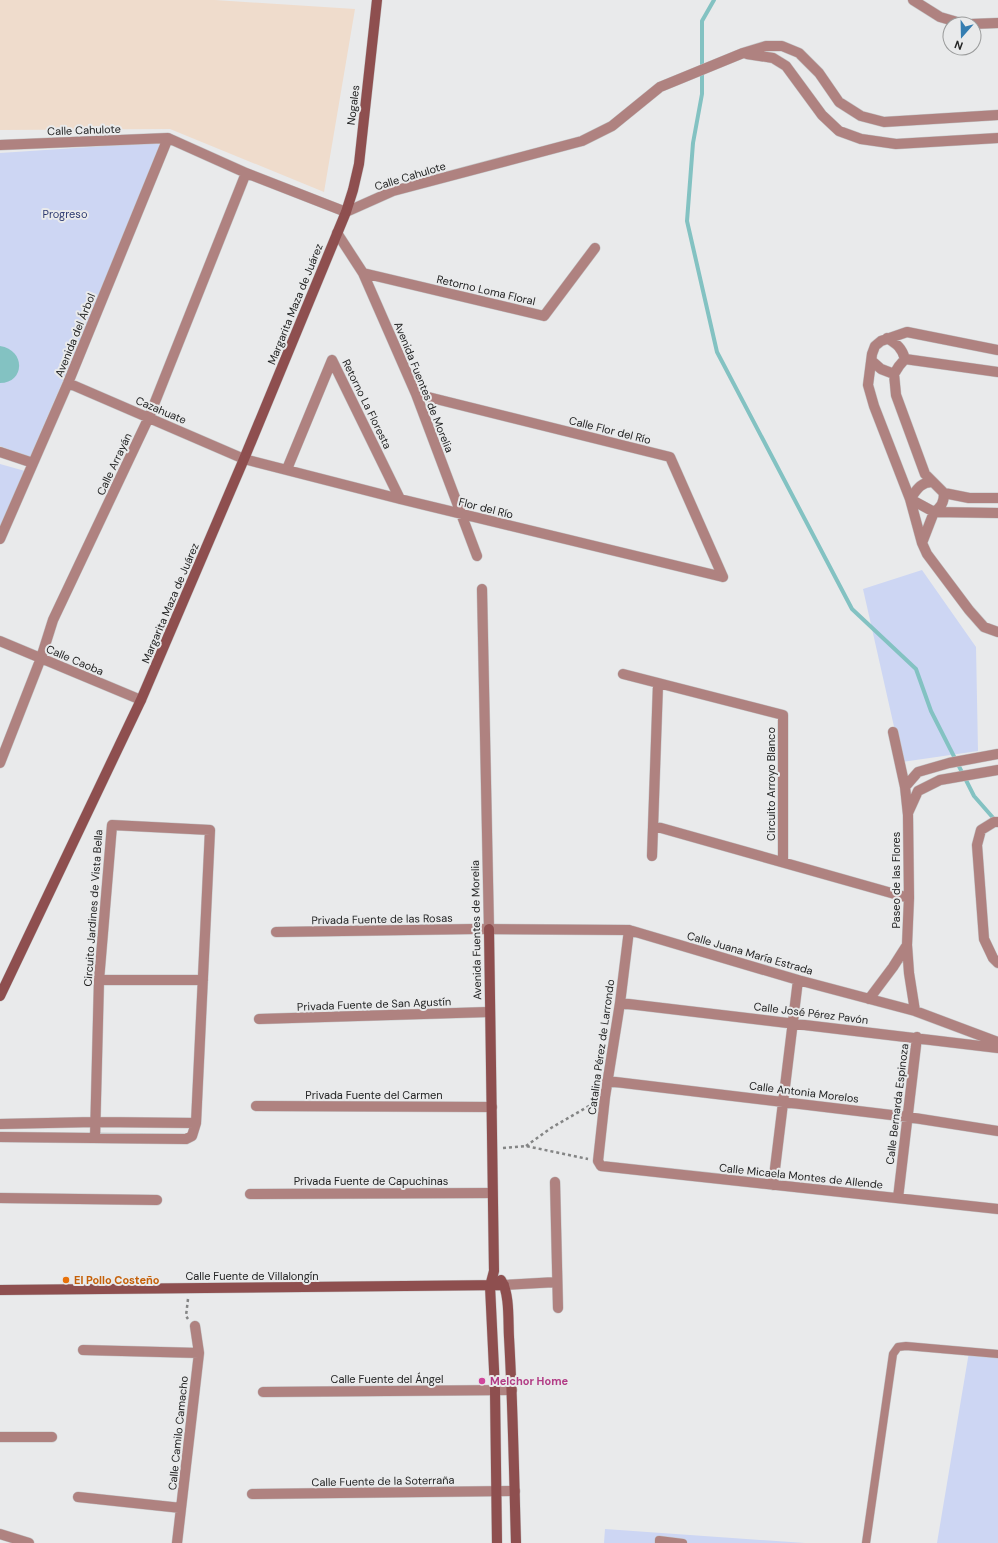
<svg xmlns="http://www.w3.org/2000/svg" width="998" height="1543" viewBox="0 0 998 1543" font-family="'DM Sans',sans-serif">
<rect width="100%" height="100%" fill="#e9eaeb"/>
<path fill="#efdccc" d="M0,0H215L355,9L324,192L170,129L0,130Z"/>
<path fill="#cdd6f3" d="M166,142L30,457L0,446V153Z
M0,464L25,471L0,532Z
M922,570L976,647L978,751L902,762L863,589Z
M969,1352L998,1356V1543H937Z
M605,1529L805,1543H604Z"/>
<path fill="#83c2c2" d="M0,346C26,350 25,383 0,383Z"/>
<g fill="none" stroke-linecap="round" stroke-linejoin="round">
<path stroke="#83c2c2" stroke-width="4" d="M714,0L702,21V94L693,143L687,221L717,352L852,609L916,669L931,711L974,796L995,820"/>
<g stroke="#c5c6c7" stroke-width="9">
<path id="lane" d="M659,1543V1540L683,1543
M866,1543L893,1354L898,1347L906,1346L998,1354"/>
</g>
<g stroke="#c5c6c7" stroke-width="11">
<path id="street" d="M913,0L940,17L964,24
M971,24L998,23
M747,54L773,58L786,66L822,115L839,131L861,139L896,144L998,138
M0,145L168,138L246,173L346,212L393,191L582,141L612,126L660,87L743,53L766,46H782L799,53L819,73L839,102L861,116L884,122L998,115
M337,233L363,273L416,394L477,556
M363,273L544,316L595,248
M887,338C897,344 902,348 905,359
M998,350L907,332L881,341L875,346L872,354L868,385L874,406L910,499L922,543L927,554L969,610L984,627L998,632
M332,360L400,499
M872,361L881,369L894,374
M68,383L244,459L400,499L723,577
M416,394L670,457L723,577
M0,452L33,463
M287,469L332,360
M944,493L925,474L896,395L894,374L899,366L905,359L998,372
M944,493L969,498H998
M910,499L934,512L998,513
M910,499C916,491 920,482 932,482
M934,512C941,507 944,503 944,493
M0,539L68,383L168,138
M922,543L934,512
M482,589L489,929
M0,641L141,700
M623,674L783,715V861
M893,732L905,787L908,815L909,898L907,945L909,973L915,1011
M0,763L41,658L53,620L149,417L246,173
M905,787L918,772L949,763L998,754
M908,813L918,791L940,780L998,770
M998,822H994L981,830L977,845L984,939L993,958L998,963
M654,826L909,898
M652,856L658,684
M629,930L620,1003L605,1097L598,1161L601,1166L998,1209
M276,932L475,929L629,930L798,980L915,1011L998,1042
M99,980H203
M869,999L893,967L907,945
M620,1003L998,1048
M259,1019L489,1012
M607,1081L908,1117L998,1131
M256,1106L492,1107
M0,1124L95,1122L196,1123
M0,1137L186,1139L192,1136L196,1123L210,830L112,825L99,980L95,1138
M555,1182L558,1308
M773,1185L798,980
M250,1194L492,1193
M0,1198L157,1200
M898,1198L917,1037
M504,1285L557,1282
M83,1350L199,1353
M263,1392L512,1390
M0,1437H52
M252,1494L515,1491
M78,1497L181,1508
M0,1534L29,1543
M177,1543L199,1353L195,1326"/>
</g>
<g stroke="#c5c6c7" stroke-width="11">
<path id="secondary" d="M489,929L494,1271L490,1286L495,1390L497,1543
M0,996L141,700L244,459L346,212L353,190L359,164L377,0
M501,1280C510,1293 508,1322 509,1337C513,1406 514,1474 516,1543
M0,1290L504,1285"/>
</g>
<path stroke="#848585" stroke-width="2.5" stroke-dasharray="3 3" stroke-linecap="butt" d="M526,1146L551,1128L594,1103
M503,1148L526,1146L588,1159
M188,1299L186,1316L188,1319"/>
<use href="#lane" stroke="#af8280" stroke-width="8"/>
<use href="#street" stroke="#af8280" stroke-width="10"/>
<use href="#secondary" stroke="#8e4f4f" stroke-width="10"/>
</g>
<circle fill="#e8710a" stroke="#e9eaeb" stroke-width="1.5" cx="66" cy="1280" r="4"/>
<circle fill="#d1479c" stroke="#e9eaeb" stroke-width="1.5" cx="482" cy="1381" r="4"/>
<g text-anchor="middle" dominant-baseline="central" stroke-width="4" stroke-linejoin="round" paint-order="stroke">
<g font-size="11" fill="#232424" stroke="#e9eaeb">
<text transform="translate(353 105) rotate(-83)">Nogales</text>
<text transform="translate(84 130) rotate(-2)">Calle Cahulote</text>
<text transform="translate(410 176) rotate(-17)">Calle Cahulote</text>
<text transform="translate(486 290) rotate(13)">Retorno Loma Floral</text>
<text transform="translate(295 304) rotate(-68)">Margarita Maza de Juárez</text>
<text transform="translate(75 335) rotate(-68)">Avenida del Árbol</text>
<text transform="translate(424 387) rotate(68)">Avenida Fuentes de Morelia</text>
<text transform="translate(367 404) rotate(64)">Retorno La Floresta</text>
<text transform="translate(161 410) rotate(23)">Cazahuate</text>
<text transform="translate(610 430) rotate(14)">Calle Flor del Río</text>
<text transform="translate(114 464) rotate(-65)">Calle Arrayán</text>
<text transform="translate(486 508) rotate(14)">Flor del Río</text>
<text transform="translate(170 603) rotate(-67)">Margarita Maza de Juárez</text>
<text transform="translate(75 660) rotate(23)">Calle Caoba</text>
<text transform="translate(771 784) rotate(-90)">Circuito Arroyo Blanco</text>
<text transform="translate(896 880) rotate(-90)">Paseo de las Flores</text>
<text transform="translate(93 908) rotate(-86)">Circuito Jardines de Vista Bella</text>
<text transform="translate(382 919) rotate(-1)">Privada Fuente de las Rosas</text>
<text transform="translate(476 930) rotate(-91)">Avenida Fuentes de Morelia</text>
<text transform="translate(750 953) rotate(16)">Calle Juana María Estrada</text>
<text transform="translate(374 1004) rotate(-2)">Privada Fuente de San Agustín</text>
<text transform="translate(811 1013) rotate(7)">Calle José Pérez Pavón</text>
<text transform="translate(601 1047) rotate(-82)">Catalina Pérez de Larrondo</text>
<text transform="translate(804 1092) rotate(7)">Calle Antonia Morelos</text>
<text x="374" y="1095">Privada Fuente del Carmen</text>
<text transform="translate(897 1104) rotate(-83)">Calle Bernarda Espinoza</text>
<text transform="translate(801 1176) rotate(6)">Calle Micaela Montes de Allende</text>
<text x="371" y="1181">Privada Fuente de Capuchinas</text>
<text x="252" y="1276">Calle Fuente de Villalongín</text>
<text x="387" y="1379">Calle Fuente del Ángel</text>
<text transform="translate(178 1433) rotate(-84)">Calle Camilo Camacho</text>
<text transform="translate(383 1481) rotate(-1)">Calle Fuente de la Soterraña</text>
</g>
<g font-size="11" fill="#2c396f" stroke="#e9eaeb">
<text x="65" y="214">Progreso</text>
</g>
<g font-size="11" font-weight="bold" fill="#c56008" stroke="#e9eaeb" text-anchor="start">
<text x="74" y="1280">El Pollo Costeño</text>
</g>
<g font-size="11" font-weight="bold" fill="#b23c85" stroke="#e9eaeb" text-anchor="start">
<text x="490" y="1381">Melchor Home</text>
</g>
</g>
<g transform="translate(962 36) rotate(200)"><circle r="19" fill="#e9eaeb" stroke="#9a9b9b"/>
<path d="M0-3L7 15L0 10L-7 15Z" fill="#347db1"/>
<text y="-6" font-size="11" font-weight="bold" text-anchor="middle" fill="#232424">N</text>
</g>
</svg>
